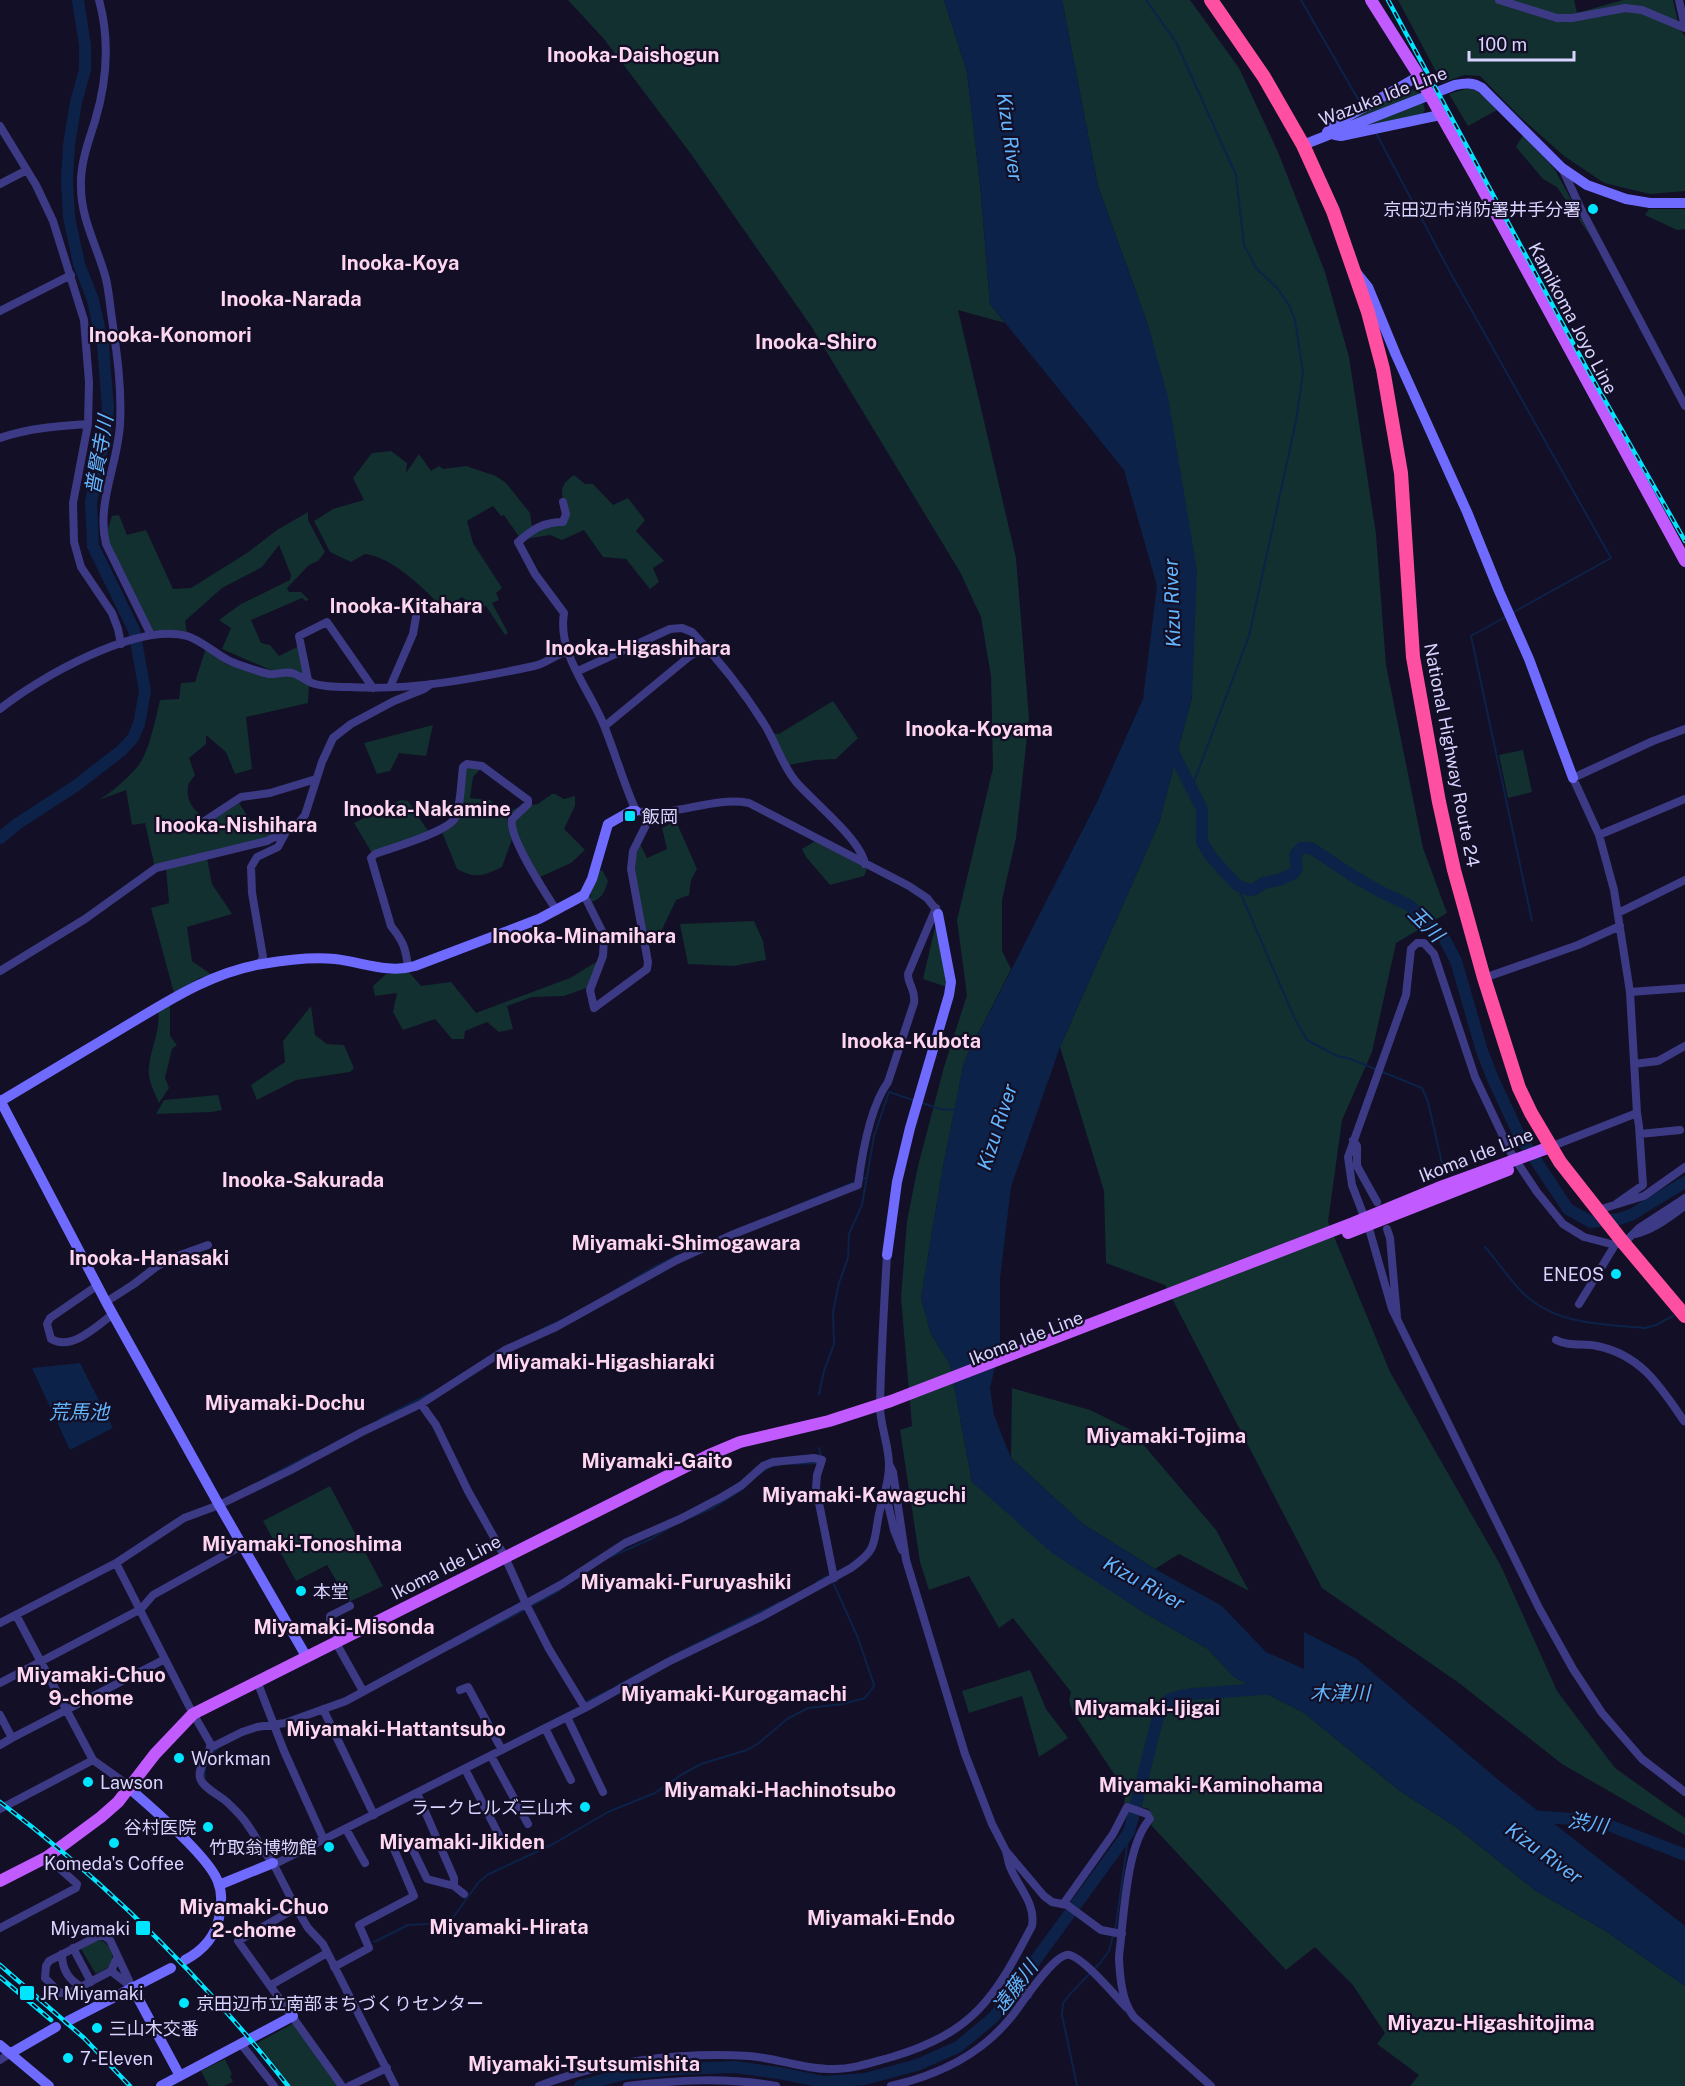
<svg xmlns="http://www.w3.org/2000/svg" width="1685" height="2086" viewBox="0 0 1685 2086" font-family="'Public Sans','Noto Sans JP',sans-serif">
<rect width="100%" height="100%" fill="#130f26"/>
<path fill="#12302f" d="M568,0H944L967,72L980,184L990,304L1005,323L958,310L1016,558L1029,718L1016,838L1002,900V951L1011,969L964,1062L943,1167L921,1298L931,1334L950,1364L972,1482L1114,1592L1143,1612L1208,1649L1234,1677L1304,1713L1400,1791L1456,1827L1536,1891L1604,1930L1685,1986V2086H1410L1419,2075L1377,2044L1385,2033L1352,1984L1315,1947L1286,1970L1151,1825L1154,1820L1149,1809L1124,1803L1126,1792L1073,1712L1069,1701L1071,1692L1013,1618L999,1628L969,1576L929,1590L920,1562L900,1430L912,1426L901,1298L907,1221L918,1166L944,1067L967,995L957,920L993,768L991,676L981,617L960,572L811,326L691,154L604,39Z
M1062,0H1190L1239,68L1278,152L1325,272L1349,357L1376,534L1386,665L1423,848L1447,913L1396,943L1372,1052L1342,1120L1328,1222L1390,1372L1501,1566L1557,1691L1615,1768L1685,1818V1835L1562,1764L1459,1683L1322,1588L1165,1285L1106,1263L1104,1191L1060,1047L1159,823L1192,697L1148,325L1098,186Z
M1398,0H1574L1577,13L1623,0H1673L1680,30L1685,36V191L1650,194L1604,183L1564,156L1520,117L1480,76L1464,75L1442,83Z
M1469,88C1481,91 1489,101 1497,110L1468,126L1449,94Z
M1410,89L1417,91L1420,95L1342,125L1403,90Z
M1423,103L1425,110L1422,115L1368,128L1366,125Z
M1523,135L1554,168L1593,240L1557,187L1543,179L1516,147Z
M1649,209H1685V229L1677,230L1645,215Z
M391,451L407,463L406,473L419,454L431,471L439,466L443,469L466,466L496,476L506,483L530,513L532,527L520,538L504,515L501,516L493,506L467,521L473,543L502,588L496,593L499,600L492,603L508,633L505,635L486,606L476,609L462,597L445,611C427,591 393,557 365,554L351,562L330,552L314,521L333,509L364,500L353,478L372,453Z
M574,475L585,484H593L613,505L628,498L645,520L636,531L664,561L653,568L659,582L650,589L626,559L603,557L584,530L562,540L550,535L525,539L535,530L568,516C563,496 555,488 574,475Z
M308,512V520L325,552L318,561L309,565L287,588L289,592H301L309,600L306,601L302,598L251,620L261,643L270,645L279,656L299,646L304,675L273,671L222,649L231,628L219,620L241,604L290,580L291,575L279,545L262,567L222,588L185,621L187,633L179,630L151,631L110,547L107,532L112,516L119,515L127,535L146,530L173,589L191,588L247,553L277,530Z
M206,648L226,664L262,674L290,676L309,684L308,703L246,717L252,769L235,774L226,752L206,735V744L189,758L195,775C193,778 188,783 188,787C185,803 199,816 211,821L239,803L248,817L266,831L280,826L283,831L267,839L155,868L145,823L132,825L126,790L99,800C113,791 127,779 138,766C149,752 156,718 160,700L179,699L181,683L195,682Z
M833,701L858,738L836,759L816,760L788,765L772,733L779,734Z
M433,725L426,756L399,753L390,771L377,774L364,743Z
M1523,750L1532,792L1508,798L1499,755Z
M471,767L481,768L473,777L470,798L490,800L506,813L519,807L507,819L512,839L502,867C483,876 476,879 457,869L442,832L456,822L466,769Z
M552,794H555L564,799L575,796V806L564,829L585,850L571,863L540,877L523,848L514,824V820L531,805L538,804Z
M401,800L408,801L428,831L372,853L354,823Z
M676,821L697,869L691,880L689,895L676,900L659,936L647,941C642,914 628,869 640,844L647,858L667,849L662,828Z
M815,841L867,869L864,876L830,885L806,857L802,849Z
M207,858L212,884L232,914L187,927L192,961L212,975L199,978L174,993L151,908L169,903L166,868Z
M602,870L608,881C605,891 602,900 590,902L591,891L597,872Z
M937,919L947,987L923,979Z
M754,921L763,941L766,960L733,966L688,964L680,924Z
M598,961L589,987L564,996L532,997L507,1006L513,1029L499,1032L487,1022L465,1031L464,1039H452L435,1019L403,1030L393,1012L397,993L375,996L373,986L386,974L409,972L421,986L451,982L476,1013L570,978Z
M170,1003V1036L177,1045L172,1049L165,1078L169,1088L159,1103C154,1091 147,1079 149,1066C151,1047 161,1030 158,1010Z
M311,1006L315,1035L327,1044L344,1045L354,1068L350,1072L296,1080L257,1100L251,1085L285,1062L283,1041Z
M218,1095L222,1110L211,1112L156,1114L164,1100Z
M1012,1388L1090,1410L1131,1430L1216,1530L1249,1591L1179,1554L1155,1569L1083,1524L1011,1458Z
M330,1486L383,1586L349,1602L327,1565L296,1581L263,1521Z
M1030,1670L1046,1709L1068,1738L1039,1757L1022,1696L969,1713L962,1691Z
M98,1939C108,1942 118,1956 109,1966C106,1970 100,1971 96,1974L81,1949Z
M292,2024L296,2025L339,2086H291L257,2043Z
M225,2059L232,2074L230,2076L233,2082L224,2086H209L201,2071Z"/>
<path fill="#0c2248" d="M944,0H1062L1098,186L1148,325L1168,397L1197,570L1192,697L1159,823L1060,1047L1011,1187L1000,1279V1347L990,1388L994,1415L1011,1458L1083,1524L1155,1569L1222,1606L1266,1652L1304,1669V1632L1357,1659L1496,1778L1685,1926V1986L1604,1930L1536,1891L1456,1827L1400,1791L1304,1713L1234,1677L1208,1649L1143,1612L1052,1553L972,1482L950,1364L931,1334L921,1298L943,1167L964,1062L1097,802L1143,699L1157,586L1124,470L990,304L980,184L967,72Z
M80,1363L113,1428L70,1450L32,1368Z"/>
<g fill="none" stroke-linecap="round" stroke-linejoin="round">
<path stroke="#0c2248" stroke-width="2" d="M1146,0L1176,42L1236,175L1244,245L1256,268L1277,288L1289,305L1295,320L1303,372L1296,421L1249,636L1192,787
M1301,0L1362,106
M1376,133L1450,272L1611,558L1512,613
M1507,616L1471,636L1532,921
M1237,885L1294,1017L1307,1040L1337,1056L1348,1058L1422,1088L1428,1102L1442,1163
M922,1103L940,1109L957,1110
M793,1207L865,1178
M1485,1247C1498,1262 1509,1279 1523,1293C1555,1325 1603,1324 1645,1328L1656,1325L1673,1316
M614,1291L654,1267L677,1256
M540,1330L562,1320
M819,1394L824,1371L834,1344L833,1312L839,1283L848,1258L849,1234L862,1205L874,1136L889,1092L913,1100
M380,1419L431,1393
M819,1448L821,1456
M792,1464L819,1463
M758,1475L771,1466L780,1465
M268,1477L314,1453
M690,1518L713,1508L743,1489
M610,1557L651,1539L674,1525
M832,1580L858,1638L874,1685
M817,1582L830,1575
M531,1606L560,1590
M451,1648L526,1609
M670,1657L780,1602
M617,1686L652,1667
M586,1702L610,1690
M205,1777C203,1766 210,1755 218,1748
M374,1942L408,1925L449,1923L478,1883L487,1875L553,1844L608,1812L655,1793L681,1775L701,1764L747,1750L759,1743L787,1719L808,1708L843,1704L865,1698L874,1686
M1077,2086L1062,2015L1063,2003L1071,1993L1101,1962L1109,1951L1116,1924L1129,1832"/>
<path stroke="#0c2248" stroke-width="12" d="M1170,746L1202,809V842L1212,858L1223,870L1237,885L1249,890L1255,889L1263,883L1279,880L1294,873L1297,867L1295,855L1301,848H1311L1353,876L1381,892L1409,905L1443,936L1456,961L1482,1051L1493,1079L1519,1135L1568,1209L1591,1222L1619,1219L1631,1215L1685,1182
M0,838L17,824L77,785L122,750L133,738L139,724L145,691L134,630L93,546L91,502L105,434L108,408L103,346L93,300L79,264L69,217L67,180L69,145L76,102L85,70V45L78,0
M1531,1816L1598,1821L1685,1855
M580,2086L624,2074L677,2069L735,2067L779,2073L823,2082L865,2079L917,2065L958,2047L994,2017L1129,1832L1158,1717L1169,1700L1180,1696L1193,1694L1274,1688"/>
<path stroke="#3d3a85" stroke-width="8" d="M99,0C110,40 107,81 95,121C88,143 80,164 81,187C81,220 98,248 106,279C109,292 110,306 112,319C117,354 122,389 120,424C118,464 96,504 106,544L151,635
M1499,0L1557,18H1572L1625,8L1642,10L1685,28
M1679,0L1685,27
M0,126L36,185L53,221L84,320L89,382L88,424L73,503L74,542L81,567L112,613L118,629L121,644
M1562,168L1580,207L1685,406
M0,184L27,170
M0,311L71,275
M0,438C29,428 58,426 88,424
M563,502L566,514L563,522C543,522 533,529 518,542L535,574L564,613C557,654 591,691 605,728C616,756 624,784 636,811C676,818 711,796 749,803L909,886L927,898L938,912
M578,671L670,629L682,628L692,632C720,661 745,693 766,727C777,746 783,767 797,783C815,803 861,840 865,864
M308,680L299,636L327,622L373,688
M390,687L413,634L416,617
M0,709C38,678 137,622 187,636C203,641 215,654 230,661C239,665 260,672 269,674C276,675 284,671 292,673C299,675 305,680 312,683C323,687 337,687 348,687C410,691 474,679 534,666C546,664 555,654 567,652
M605,726L690,656L706,646
M206,820L241,797L270,793L316,779
M1599,835L1685,799
M584,895L602,931L604,939L603,956L590,990L594,1008L647,969L648,962L631,869L633,851L648,821V814
M1618,913L1685,880
M260,964L263,957L252,893L251,867L257,857L278,847L287,830
M408,968C406,948 403,941 391,926L371,858L375,854C391,848 448,832 455,818C461,806 461,781 463,767L467,764L482,766L528,800V804L512,819C508,837 546,894 557,911
M0,971L85,919L156,868L267,841L297,825L305,815L322,762L333,738L351,724L394,701L424,689L431,684
M1484,978L1578,945L1620,926
M1630,992L1614,890L1599,835L1573,778L1653,741L1685,729
M1634,1064L1658,1061L1685,1046
M1640,1134L1680,1130
M1353,1140L1357,1146V1166L1377,1202
M1550,1147L1637,1113L1630,992L1685,988
M1616,1204L1643,1185L1639,1126L1637,1113
M1598,1210L1644,1196L1685,1167
M1387,1229L1390,1238L1397,1317
M1635,1234C1654,1230 1669,1217 1685,1206
M1615,1245L1584,1237L1563,1224L1537,1192L1511,1153L1475,1077L1434,954L1424,943H1417L1411,949L1406,995L1348,1157L1352,1185L1370,1232L1392,1309L1539,1608L1573,1669L1602,1713L1642,1759L1685,1792
M98,1285L50,1318L47,1324L51,1339C72,1351 97,1326 113,1314
M106,1302L134,1284L156,1267L172,1258L208,1245
M1579,1304L1615,1245L1628,1239L1639,1228L1685,1198
M1556,1340C1569,1347 1583,1343 1597,1346C1641,1355 1660,1386 1684,1421L1685,1420
M421,1404L436,1425L468,1491L505,1557L526,1604L549,1649L585,1708
M889,1464L893,1472L906,1560L965,1754L992,1824L1006,1851L1044,1896L1052,1902L1067,1905L1101,1930L1122,1934
M884,1500L888,1504L894,1530L902,1550
M116,1563L191,1710L210,1743C212,1755 197,1765 200,1778C203,1788 221,1796 228,1803C234,1809 242,1816 247,1824C256,1836 262,1851 273,1863L296,1908L238,1941L342,2086
M16,1615L93,1760L121,1780L130,1789
M0,1623L116,1563L184,1518L219,1505L291,1470L362,1432L421,1404L505,1350L556,1327L677,1260L734,1234L858,1185C862,1154 870,1107 888,1082L914,1003C916,989 908,986 908,974L936,908
M339,1640L330,1621V1616L350,1606
M335,1641L363,1691
M257,1681L284,1751L324,1840
M0,1683L141,1609L153,1595L243,1545
M460,1690L468,1687L502,1750
M323,1709L374,1815
M0,1715L12,1738L165,1659
M567,1717L603,1792
M545,1728L571,1780
M0,1745L12,1738
M210,1748L242,1732L257,1727L285,1723L346,1701L562,1584L625,1543L680,1519L722,1497L742,1485L763,1466L773,1462L814,1458L822,1460L817,1475L816,1488L834,1578
M491,1756L528,1824
M465,1769L501,1839
M417,1793L454,1878V1886
M0,1809L93,1760
M346,1829L365,1863
M273,1863L279,1862L585,1708L668,1662L763,1616L851,1568C878,1549 873,1544 879,1514C883,1496 889,1485 889,1465C889,1445 880,1426 880,1406C881,1356 884,1305 887,1255
M1064,1903L1113,1834L1127,1807L1147,1814L1150,1819C1128,1843 1125,1904 1121,1936C1121,1943 1119,1951 1119,1959C1120,1978 1122,2002 1134,2017L1211,2086
M296,1908L308,1928L323,1944L395,2086
M0,1928L76,1888L77,1884L47,1857
M73,1948L91,1982
M62,1954C62,1969 68,1980 82,1987
M117,1958L111,1971L71,1992L60,1993L45,1978L46,1966L49,1961L98,1936H104L110,1940L132,1987
M334,1967L369,1948L359,1925L414,1896L394,1849L409,1842L427,1879L454,1886L464,1894
M111,1971L129,1985
M1004,1978L1028,1995
M271,1985L327,1953
M241,2044L274,2086
M0,2060L11,2053
M349,2086L387,2068
M539,2086C601,2061 682,2052 749,2056C778,2058 805,2070 834,2069C854,2069 873,2062 892,2057C974,2032 994,1999 1032,1926C1036,1904 1019,1888 1011,1869C1008,1864 1008,1857 1006,1851
M627,2086C677,2080 726,2077 776,2086
M891,2086C939,2075 981,2055 1012,2016C1021,2005 1055,1951 1070,1955C1086,1960 1115,1996 1127,2008"/>
<path stroke="#6f6bff" stroke-width="10" d="M1327,132L1335,124L1419,76
M1335,135L1341,136L1440,115
M1303,145L1455,85C1465,83 1473,82 1482,88L1562,168L1587,185L1626,199L1650,203H1685
M1356,272L1368,287L1396,355L1467,512L1499,591L1529,659L1573,778
M0,1100L106,1302L219,1505L306,1656
M1,1101C42,1076 84,1051 126,1026C168,1001 212,972 262,964C285,960 312,957 335,959C362,962 388,974 415,966L539,919L584,895L592,879L608,824L631,811H636
M887,1255L897,1182L910,1128L949,995L951,982L938,914
M130,1789C151,1807 210,1858 218,1882C223,1894 221,1906 219,1918C215,1937 202,1951 185,1960
M219,1885L273,1863
M132,1987L180,2076
M68,2021L171,1968
M0,2045L49,2086
M11,2053L56,2027
M161,2086L293,2016"/>
<path stroke="#c25bff" stroke-width="12" d="M1371,0L1419,76L1476,177L1685,561
M1348,1233L1508,1170
M0,1881L47,1857L101,1817L118,1802L155,1754L193,1714L709,1455L740,1442L829,1421L891,1401L1353,1223L1438,1188L1550,1147"/>
<path stroke="#ff4fa3" stroke-width="14" d="M1211,0L1264,77L1303,145L1333,211L1368,312L1383,369L1401,473L1413,657L1439,802L1454,870L1484,978L1519,1088L1531,1113L1560,1162L1622,1241L1685,1316"/>
<g stroke="#00e5ff" stroke-width="4.5">
<path id="rail" d="M1388,0L1586,367L1685,541
M0,1802C107,1883 205,1980 288,2086
M0,1965L84,2038L130,2086
M0,1977L51,2020"/>
</g>
<use href="#rail" stroke="#130f26" stroke-width="2" stroke-dasharray="7" stroke-linecap="butt"/>
</g>
<g fill="#00e5ff" stroke="#130f26" stroke-width="2">
<circle cx="1593" cy="209" r="6"/>
<rect x="624" y="810" width="12" height="12" rx="3"/>
<circle cx="1616" cy="1274" r="6"/>
<circle cx="301" cy="1591" r="6"/>
<circle cx="179" cy="1758" r="6"/>
<circle cx="88" cy="1782" r="6"/>
<circle cx="585" cy="1807" r="6"/>
<circle cx="208" cy="1827" r="6"/>
<circle cx="114" cy="1843" r="6"/>
<circle cx="329" cy="1847" r="6"/>
<rect x="135" y="1920" width="16" height="16" rx="3"/>
<rect x="19" y="1985" width="16" height="16" rx="3"/>
<circle cx="184" cy="2003" r="6"/>
<circle cx="97" cy="2028" r="6"/>
<circle cx="68" cy="2058" r="6"/>
</g>
<g text-anchor="middle" dominant-baseline="central" stroke-width="4.5" stroke-linejoin="round" paint-order="stroke">
<g font-size="18" fill="#d9d4ff" stroke="#130f26">
<text transform="translate(1383 96) rotate(-21)">Wazuka Ide Line</text>
<text transform="translate(1573 318) rotate(62)">Kamikoma Joyo Line</text>
<text transform="translate(1452 755) rotate(79)">National Highway Route 24</text>
<text transform="translate(1476 1155) rotate(-21)">Ikoma Ide Line</text>
<text transform="translate(1026 1338) rotate(-21)">Ikoma Ide Line</text>
<text transform="translate(446 1567) rotate(-27)">Ikoma Ide Line</text>
</g>
<g font-size="18" fill="#d9d4ff" stroke="#130f26" text-anchor="start">
<text x="1581" y="209" text-anchor="end">京田辺市消防署井手分署</text>
<text x="642" y="816">飯岡</text>
<text x="1604" y="1274" text-anchor="end">ENEOS</text>
<text x="313" y="1591">本堂</text>
<text x="191" y="1758">Workman</text>
<text x="100" y="1782">Lawson</text>
<text x="573" y="1807" text-anchor="end">ラークヒルズ三山木</text>
<text x="196" y="1827" text-anchor="end">谷村医院</text>
<text x="317" y="1847" text-anchor="end">竹取翁博物館</text>
<text x="114" y="1863" text-anchor="middle">Komeda's Coffee</text>
<text x="130" y="1928" text-anchor="end">Miyamaki</text>
<text x="40" y="1993">JR Miyamaki</text>
<text x="196" y="2003">京田辺市立南部まちづくりセンター</text>
<text x="109" y="2028">三山木交番</text>
<text x="80" y="2058">7-Eleven</text>
</g>
<g font-size="20" font-weight="bold" fill="#ffd6f0" stroke="#130f26">
<text x="633" y="55">Inooka-Daishogun</text>
<text x="400" y="263">Inooka-Koya</text>
<text x="291" y="299">Inooka-Narada</text>
<text x="170" y="335">Inooka-Konomori</text>
<text x="816" y="342">Inooka-Shiro</text>
<text x="406" y="606">Inooka-Kitahara</text>
<text x="638" y="648">Inooka-Higashihara</text>
<text x="979" y="729">Inooka-Koyama</text>
<text x="427" y="809">Inooka-Nakamine</text>
<text x="236" y="825">Inooka-Nishihara</text>
<text x="584" y="936">Inooka-Minamihara</text>
<text x="911" y="1041">Inooka-Kubota</text>
<text x="303" y="1180">Inooka-Sakurada</text>
<text x="686" y="1243">Miyamaki-Shimogawara</text>
<text x="149" y="1258">Inooka-Hanasaki</text>
<text x="605" y="1362">Miyamaki-Higashiaraki</text>
<text x="285" y="1403">Miyamaki-Dochu</text>
<text x="1166" y="1436">Miyamaki-Tojima</text>
<text x="657" y="1461">Miyamaki-Gaito</text>
<text x="864" y="1495">Miyamaki-Kawaguchi</text>
<text x="302" y="1544">Miyamaki-Tonoshima</text>
<text x="686" y="1582">Miyamaki-Furuyashiki</text>
<text x="344" y="1627">Miyamaki-Misonda</text>
<text x="91" y="1675">Miyamaki-Chuo<tspan x="91" dy="23">9-chome</tspan></text>
<text x="734" y="1694">Miyamaki-Kurogamachi</text>
<text x="1147" y="1708">Miyamaki-Ijigai</text>
<text x="396" y="1729">Miyamaki-Hattantsubo</text>
<text x="1211" y="1785">Miyamaki-Kaminohama</text>
<text x="780" y="1790">Miyamaki-Hachinotsubo</text>
<text x="462" y="1842">Miyamaki-Jikiden</text>
<text x="254" y="1907">Miyamaki-Chuo<tspan x="254" dy="23">2-chome</tspan></text>
<text x="881" y="1918">Miyamaki-Endo</text>
<text x="509" y="1927">Miyamaki-Hirata</text>
<text x="1491" y="2023">Miyazu-Higashitojima</text>
<text x="584" y="2064">Miyamaki-Tsutsumishita</text>
</g>
<g font-size="20" font-style="italic" fill="#62b6ff" stroke="#130f26">
<text transform="translate(1010 137) rotate(82)">Kizu River</text>
<text transform="translate(99 455) rotate(-80)">普賢寺川</text>
<text transform="translate(1172 603) rotate(-92)">Kizu River</text>
<text transform="translate(1426 924) rotate(45)">玉川</text>
<text transform="translate(997 1127) rotate(-72)">Kizu River</text>
<text x="79" y="1412">荒馬池</text>
<text transform="translate(1144 1583) rotate(29)">Kizu River</text>
<text x="1340" y="1693">木津川</text>
<text transform="translate(1588 1823) rotate(10)">渋川</text>
<text transform="translate(1544 1853) rotate(36)">Kizu River</text>
<text transform="translate(1015 1987) rotate(-53)">遠藤川</text>
</g>
</g>
<path d="M1469 51v9h105v-9" fill="none" stroke="#d9d4ff" stroke-width="3"/>
<text x="1478" y="51" font-size="18" fill="#d9d4ff" stroke="#130f26" stroke-width="4.5" paint-order="stroke">100 m</text>
</svg>
